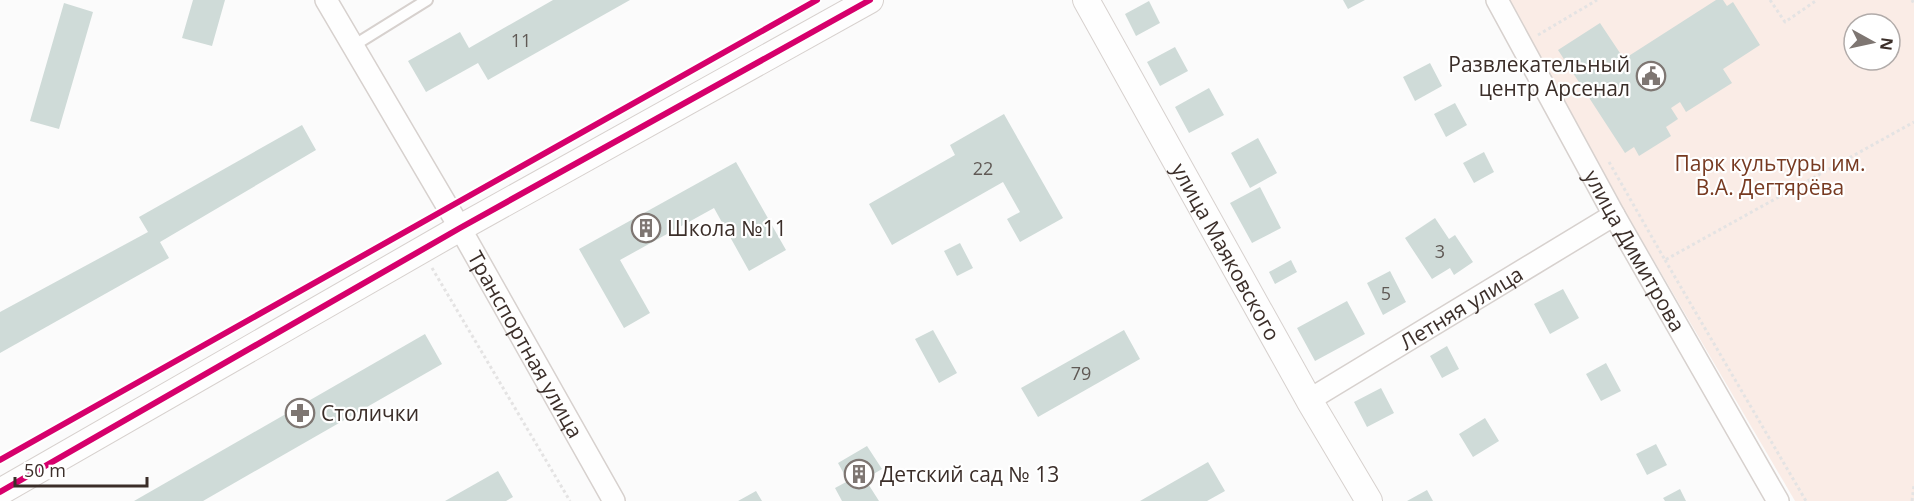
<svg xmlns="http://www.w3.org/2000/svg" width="1914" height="501" viewBox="0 0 1914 501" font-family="'Open Sans',sans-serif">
<rect width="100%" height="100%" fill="#fbfbfb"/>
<path fill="#faece6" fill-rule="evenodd" d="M1506,0H1914V501H1795L1616,196ZM1854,24H1890V60H1854Z"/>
<path fill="#cfdbd8" d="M193,0H225L212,46L182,38Z
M553,0H630L488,80L478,63L426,92L408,61L460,32L469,48Z
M1343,0H1365L1348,9Z
M1716,0H1723L1727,6L1733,2L1760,45L1723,69L1732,83L1686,112L1680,102L1671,108L1678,119L1666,127L1671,136L1639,156L1634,147L1625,153L1558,50L1600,23L1624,59Z
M1149,1L1160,23L1136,36L1125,14Z
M64,3L93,12L59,129L30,121Z
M1175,47L1188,71L1160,86L1147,62Z
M1430,63L1442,86L1415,101L1403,77Z
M1209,88L1224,115L1189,133L1175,107Z
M1455,103L1467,125L1446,137L1434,114Z
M1004,114L1063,218L1020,242L1007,219L1020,212L1003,182L892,245L869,204L955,155L950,145Z
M302,125L316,150L160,242L169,258L0,353V312L148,232L139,217Z
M1258,138L1277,173L1250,188L1231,153Z
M1484,152L1494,172L1474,183L1463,163Z
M736,162L786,250L749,271L714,208L620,260L650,313L624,328L579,249Z
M1260,187L1281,228L1252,243L1230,203Z
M1435,218L1449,239L1455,235L1473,262L1454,275L1450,268L1432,279L1405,238Z
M960,243L973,268L957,276L944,251Z
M1291,260L1297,272L1275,284L1269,272Z
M1390,271L1406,302L1383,315L1367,283Z
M1563,289L1579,318L1550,334L1534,304Z
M1347,301L1365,334L1315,361L1297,328Z
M933,330L957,373L939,383L915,339Z
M1124,330L1140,359L1038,417L1021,388Z
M425,334L442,364L203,501H134Z
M1447,346L1459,369L1442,378L1430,356Z
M1606,363L1621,391L1601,401L1586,374Z
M1381,388L1394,413L1367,427L1354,402Z
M1485,418L1499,441L1473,457L1459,434Z
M1656,444L1667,465L1647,475L1636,454Z
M867,446L882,469L865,479L879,501H842L835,488L848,481L838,463Z
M1208,462L1225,491L1207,501H1140Z
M498,471L513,497L506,501H445Z
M1680,489L1686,501H1665L1663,498Z
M1427,490L1433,501H1407Z
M756,491L762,501H738Z"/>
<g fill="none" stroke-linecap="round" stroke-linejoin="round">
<g stroke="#d7d1ce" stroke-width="14">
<path id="service" d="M353,46L427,0"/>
</g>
<g stroke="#d7d1ce" stroke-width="24">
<g id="minor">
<path id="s1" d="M326,0L460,228L614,501"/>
<path id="s2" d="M1497,0L1614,215L1778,501"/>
<path id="s3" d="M1309,400L1614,215"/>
</g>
</g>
<g stroke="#d7d1ce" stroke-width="28">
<g id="tertiary">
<path id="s4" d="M1086,0L1309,400L1369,501"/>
<path d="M0,492L460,228L870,0"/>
</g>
</g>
<path stroke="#e4e3e3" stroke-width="3" stroke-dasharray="3 3" stroke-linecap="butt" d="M1770,0L1785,22L1817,0
M1912,0L1914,4
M1538,35L1597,0
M1609,162L1665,260L1914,122
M1665,260L1806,501
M432,268L570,501
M1912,501L1914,485"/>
<use href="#service" stroke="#fefefe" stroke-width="10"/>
<use href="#minor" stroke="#fefefe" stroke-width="21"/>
<use href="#tertiary" stroke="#fefefe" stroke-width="26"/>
<g stroke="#fff" stroke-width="10">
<path id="cycleway" d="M0,460L817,0
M0,492L460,228L870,0"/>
</g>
<use href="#cycleway" stroke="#d6006c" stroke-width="6"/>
</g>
<defs>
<g id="civic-ring" transform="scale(1.5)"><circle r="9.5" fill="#fff" stroke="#7e7672" stroke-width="1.5"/><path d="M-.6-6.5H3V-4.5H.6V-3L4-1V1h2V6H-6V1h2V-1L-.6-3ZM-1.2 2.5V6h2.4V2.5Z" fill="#7e7672"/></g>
<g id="building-ring" transform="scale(1.5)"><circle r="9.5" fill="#fff" stroke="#7e7672" stroke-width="1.5"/><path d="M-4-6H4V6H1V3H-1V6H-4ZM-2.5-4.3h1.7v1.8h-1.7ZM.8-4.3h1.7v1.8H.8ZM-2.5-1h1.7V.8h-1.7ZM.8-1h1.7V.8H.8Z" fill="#7e7672"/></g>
<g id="pharmacy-ring" transform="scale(1.5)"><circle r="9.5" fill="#fff" stroke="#7e7672" stroke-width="1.5"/><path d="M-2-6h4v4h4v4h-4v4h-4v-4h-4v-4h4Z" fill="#7e7672"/></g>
</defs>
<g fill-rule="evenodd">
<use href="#civic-ring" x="1651" y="76"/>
<use href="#building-ring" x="646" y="228"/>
<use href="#pharmacy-ring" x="300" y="413"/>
<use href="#building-ring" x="859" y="474"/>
</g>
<g text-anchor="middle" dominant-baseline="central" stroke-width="4.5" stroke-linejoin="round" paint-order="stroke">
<g font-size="18" fill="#605955">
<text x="521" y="40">11</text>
<text x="983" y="168">22</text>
<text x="1440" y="251">3</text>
<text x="1386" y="293">5</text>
<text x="1081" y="373">79</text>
</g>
<g font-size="21" fill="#3b2e29" stroke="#fff" text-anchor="start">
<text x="1630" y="64" text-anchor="end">Развлекательный<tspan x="1630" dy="24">центр Арсенал</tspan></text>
<text x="667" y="228">Школа №11</text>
<text x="321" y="413">Столички</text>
<text x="880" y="474">Детский сад № 13</text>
</g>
<g font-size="21" fill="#773a21" stroke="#fff">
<text x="1770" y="163">Парк культуры им.<tspan x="1770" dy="24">В.А. Дегтярёва</tspan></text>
</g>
<g font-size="21" fill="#3b2e29" stroke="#fff">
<text stroke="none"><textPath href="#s4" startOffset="288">улица Маяковского</textPath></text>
<text stroke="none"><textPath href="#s2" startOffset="286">улица Димитрова</textPath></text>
<text stroke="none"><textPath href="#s3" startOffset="178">Летняя улица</textPath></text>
<text stroke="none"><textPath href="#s1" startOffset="398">Транспортная улица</textPath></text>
</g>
</g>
<g transform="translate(1872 42) rotate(98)"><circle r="28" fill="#ffffff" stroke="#b1aba9" stroke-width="1.5"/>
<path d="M0-4.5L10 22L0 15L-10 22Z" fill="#7e7672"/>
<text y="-9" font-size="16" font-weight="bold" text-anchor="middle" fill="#3b2e29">N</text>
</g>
<path d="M15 477v9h132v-9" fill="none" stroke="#3b2e29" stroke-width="3"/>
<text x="24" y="477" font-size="18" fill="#3b2e29" stroke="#ffffff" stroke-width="4.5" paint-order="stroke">50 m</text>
</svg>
